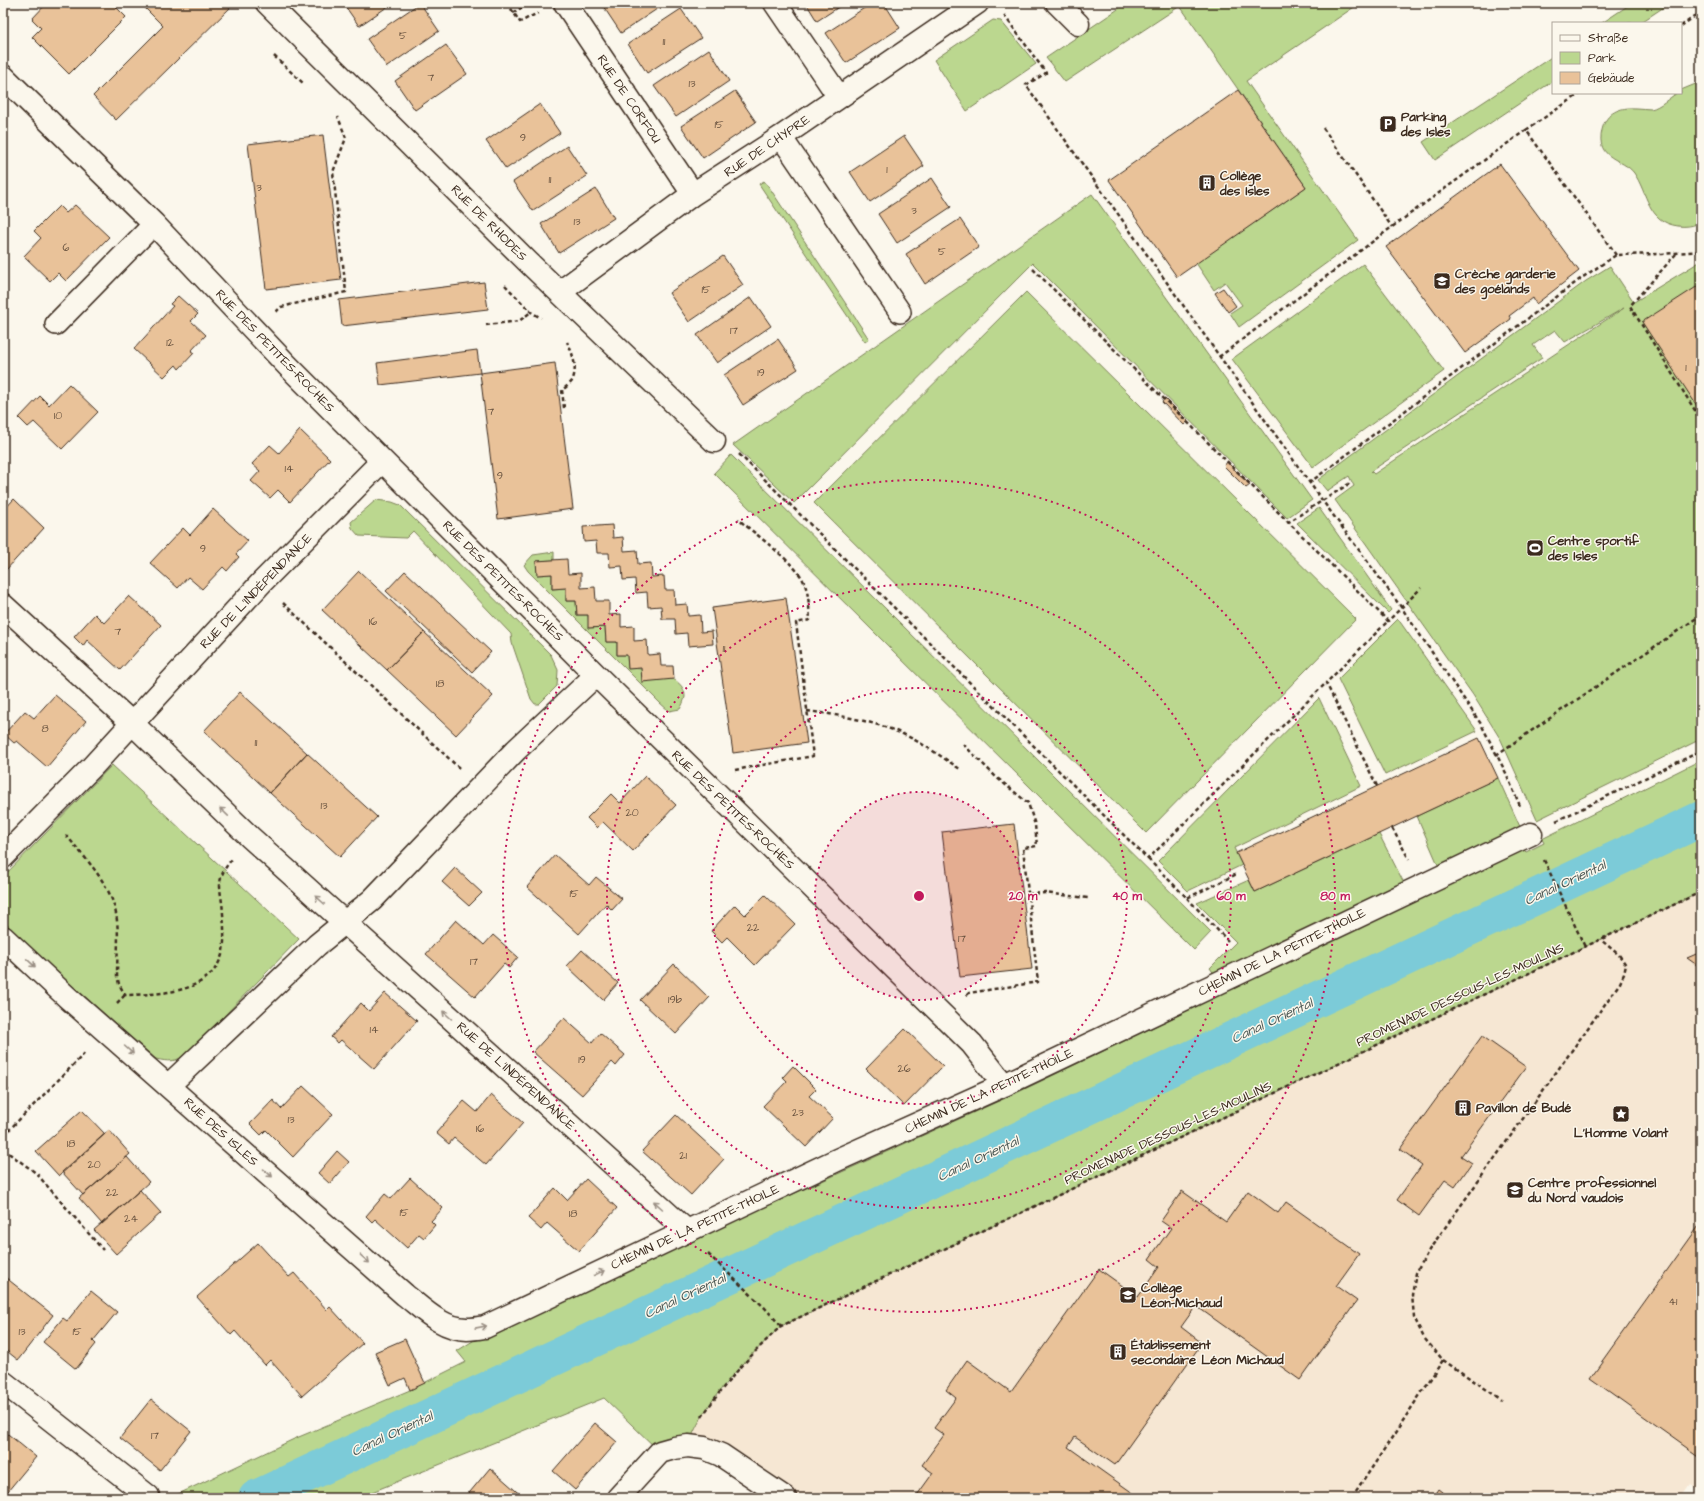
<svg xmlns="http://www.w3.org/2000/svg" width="1704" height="1501" viewBox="0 0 1704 1501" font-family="'Architects Daughter',sans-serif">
<rect width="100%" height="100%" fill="#fbf7ec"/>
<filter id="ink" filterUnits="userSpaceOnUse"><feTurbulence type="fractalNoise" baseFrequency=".025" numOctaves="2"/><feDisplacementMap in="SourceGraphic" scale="8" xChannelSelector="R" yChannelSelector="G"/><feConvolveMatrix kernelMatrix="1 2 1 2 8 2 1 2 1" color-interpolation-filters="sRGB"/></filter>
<g filter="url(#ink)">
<path fill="#f6e7d3" d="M1701,892V1491L1691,1484L1681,1498H785L688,1446L694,1428L712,1401L750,1356L781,1326Z"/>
<path fill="#bbd78f" stroke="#7b8056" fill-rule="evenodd" d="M1127,3H1360L1246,81L1358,240L1239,327L1230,313L1242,305L1225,282L1214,290L1196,263L1306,187L1180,6L1065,82L1046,58Z
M1632,3H1670L1640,23H1602Z
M993,20L1001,21L1036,64L967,111L934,60Z
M1553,56V81L1435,160L1423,142Z
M1698,83H1701V222C1694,226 1686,227 1678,226C1647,222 1648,193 1634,173C1623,158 1595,160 1602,130C1606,112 1620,107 1636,108C1641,108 1646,109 1651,109C1660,107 1669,98 1677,93H1681V90Z
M764,181L769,187L869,339L865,342L759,184Z
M1092,194L1312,500L1287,518L1033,263L794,503L733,445Z
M1701,261V739L1537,820L1501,740L1473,695L1335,500L1354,486L1349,476L1327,491L1318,480L1586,281L1610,266L1634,302ZM1624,308L1374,474L1371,471L1542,358L1533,345L1555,330L1565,342Z
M1363,264L1444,371L1313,467L1232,359Z
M1026,292L1356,619L1146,833L814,503Z
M731,455L1211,932L1194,950L714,473Z
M376,500L392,502L400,505L551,655L558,670L557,686L539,704H535L531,699L512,643L511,634L413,531L406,538L359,536L352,528L351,522Z
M1319,508L1391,610L1388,613L1297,523Z
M554,552V560L537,561V575L552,574V589L566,588V601H576L577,615H588L589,628L605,627L606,642H617V655H627L628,668C644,668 686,675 685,697C684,701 682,706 680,709L669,711L660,703L528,571L524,565L533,555Z
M1398,619L1477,731L1385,775L1338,679Z
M1319,698L1361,786L1234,848L1242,865L1188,891L1158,861Z
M1701,760V892L781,1326C745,1361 705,1399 688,1446L660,1452L604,1398L357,1498H170L294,1439L410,1390L466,1362L457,1351L484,1334L1012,1095L1523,849L1526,852L1544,843L1542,839Z
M112,765L299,939L187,1054C176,1062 169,1062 156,1059L3,925V877Z
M1498,778L1521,829L1439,867L1417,816Z
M1379,834L1404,883L1215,975L1210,968L1236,942L1197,903L1249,880L1255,892Z"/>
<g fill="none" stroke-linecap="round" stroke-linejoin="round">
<path stroke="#7bcbd8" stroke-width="36" d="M256,1498L1701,819"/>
</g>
<path fill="#e9c299" stroke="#3b2a1e" d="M47,3H119L116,7L126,17L69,74L32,37L41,28L32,19Z
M140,3L234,4L116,120L93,96L163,26Z
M343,3H393L359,26Z
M420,3L439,31L387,67L367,39Z
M601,3H666L621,33Z
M806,3H845L817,21Z
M872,3H884L900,28L846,63L826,33Z
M681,9L701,38L647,73L628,44Z
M446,45L467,74L415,110L395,81Z
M709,49L729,81L676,117L654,86Z
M1238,90L1306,187L1177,277L1109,180Z
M735,91L756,122L703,158L681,126Z
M540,104L560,133L506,169L486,141Z
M323,135L341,280L266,289L248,144Z
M904,136L924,166L870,202L850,172Z
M567,146L587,176L533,211L513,182Z
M1500,164L1579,271L1536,304L1533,298L1509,316L1511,319L1465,353L1386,247Z
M932,178L951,207L897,243L878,214Z
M596,189L614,218L559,253L541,224Z
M75,205L109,237L66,281L58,273L50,281L24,256L41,238L34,231L59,206L66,213Z
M960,219L979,247L925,284L906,254Z
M723,256L743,285L689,322L669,293Z
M484,282L488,309L342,326L339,300Z
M1701,284V412L1642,322Z
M1223,288L1236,306L1228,312L1215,293Z
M178,296L198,314L191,321L206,335L191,351L194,353L179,369L176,365L164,377L134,349L173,306L170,304Z
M751,297L771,326L717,363L697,335Z
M778,339L798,369L743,405L724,375Z
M477,350L480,373L380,385L377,363Z
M555,363L573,509L498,519L480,373Z
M69,384L98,412L62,449L34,422L28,427L19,418L40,396L49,405Z
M1165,398L1188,421L1184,425L1162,402Z
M300,430L330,459L290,502L278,490L270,498L251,481L260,471L252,464L270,445L279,453Z
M1227,462L1250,485L1246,488L1224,466Z
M14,499L44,528L6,570L3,567V511Z
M213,509L248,541L236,554L239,557L227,571L223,567L202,589L188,577L178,588L150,563L183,528L190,535Z
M612,525L613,538L623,537L624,551L637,550L638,564L651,563L652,577L664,576L665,590H674L675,605L687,604L688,616L700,615L701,632L712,631L713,644L688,646L687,633L676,634L675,619H662L661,606L648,607L647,592L636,593L635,579L623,580L622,566L610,567L609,553H597L596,541L584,542L583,527Z
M567,559L568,574L581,573V588L595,587L596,601H609V615L621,614V627L634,626V641L647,640L648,655L660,654L661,666H673L674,679L642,682L641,668L628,669L627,655H617V642H606L605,627L588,628V615H577L576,601H566V588L552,589V574L537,575L536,561Z
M359,571L424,632L387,670L322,610Z
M405,571L491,652L472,672L386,591Z
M129,596L161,625L120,670L87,640L83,646L74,637L95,614L104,623Z
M786,598L807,743L733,753L712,608Z
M424,632L493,696L456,735L387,670Z
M240,692L307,753L270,793L204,731Z
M55,695L86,721L47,767L17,741L14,743L4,734L25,711L34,718Z
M1479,738L1498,778L1255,892L1236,853Z
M307,753L377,817L340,857L270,793Z
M645,776L676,805L633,851L603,822L597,828L587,818L611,794L620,803Z
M1014,824L1032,969L960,977L942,832Z
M555,855L589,885L596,877L622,899L612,910L606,904L579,934L527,887Z
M455,868L482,893L469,906L442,882Z
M765,895L795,924L755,965L727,937L722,942L711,931L735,905L745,915Z
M456,920L484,945L493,935L518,957L509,968L504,964L475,997L426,954Z
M582,950L618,983L603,1000L567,966Z
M1701,952V968L1687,958Z
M674,964L709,998L676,1034L640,1000Z
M385,993L417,1021L374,1069L341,1040L338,1043L331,1037L361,1003L369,1011Z
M564,1018L592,1043L600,1033L625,1055L616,1066L612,1062L582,1095L533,1052Z
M905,1029L943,1066L904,1106L866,1069Z
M1482,1036L1526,1067L1461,1156L1472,1163L1455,1187L1445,1180L1419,1216L1397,1200L1422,1165L1400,1149Z
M793,1066L816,1089L809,1096L833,1118L806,1147L763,1106L787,1081L783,1077Z
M3,1084L9,1090L3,1095Z
M303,1086L333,1114L293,1157L266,1130L261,1135L250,1124L273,1100L281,1109Z
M491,1095L523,1123L486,1165L454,1138L449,1144L436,1133L464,1101L477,1112Z
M82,1110L105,1134L59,1176L36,1151Z
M676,1115L724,1159L691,1195L642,1151Z
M109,1130L130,1154L83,1195L62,1172Z
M337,1151L349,1162L330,1184L318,1173Z
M127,1157L149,1182L102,1224L79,1198Z
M410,1178L443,1208L431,1221L435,1225L424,1238L419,1234L407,1248L375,1219L372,1222L366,1216L385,1194L391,1199Z
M586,1179L617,1208L579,1251L547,1223L541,1230L528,1218L555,1188L567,1200Z
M140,1190L161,1213L116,1254L94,1230Z
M1182,1191L1226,1222L1248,1191L1278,1213L1286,1202L1359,1254L1336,1286L1357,1301L1300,1380L1196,1306L1181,1327L1202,1343L1115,1465L1075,1437L1068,1447L1140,1498H969L967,1496L966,1498H915L933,1473L922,1465L944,1435L934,1428L956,1398L946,1390L967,1360L1011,1392L1099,1269L1138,1297L1159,1267L1149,1259L1171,1228L1161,1221Z
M1701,1223V1457L1590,1378Z
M258,1243L289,1277L294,1273L327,1310L330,1307L363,1343L302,1396L270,1360L265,1365L235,1331L231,1335L197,1297Z
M5,1277L53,1315L18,1360L3,1348V1279Z
M91,1291L117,1312L93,1341L96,1344L76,1369L43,1342L63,1318L67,1321Z
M405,1339L425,1383L410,1390L405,1378L390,1385L375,1352Z
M151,1399L191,1431L160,1470L120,1438Z
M595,1423L617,1442L575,1490L553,1471Z
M3,1430L36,1457L3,1497Z
M490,1468L524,1498H465Z
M1438,1489L1450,1498H1432Z"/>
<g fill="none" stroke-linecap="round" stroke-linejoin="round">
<g stroke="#3b2a1e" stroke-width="24">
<path id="service" d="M781,137L900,312
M56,324L154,224"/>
</g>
<g stroke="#3b2a1e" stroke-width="25">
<path id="minor" d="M267,3L528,262L714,441
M565,3L693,194
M775,3L839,97
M1057,3L1078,24
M3,76L154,224L288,366L596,675L972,1044L1004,1085
M560,292L693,194L781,137L977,3
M3,605L132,723L250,837L687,1231
M3,857L92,767L262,582L382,461
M3,937L67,997L405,1295C423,1309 442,1329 467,1329C473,1329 479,1328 485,1327L837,1160L1004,1085L1531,834
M169,1085L317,945L372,900L516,750L596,675
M3,1382L148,1496
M618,1498L660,1452L674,1448L688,1446L704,1448L721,1455L785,1498"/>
</g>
<path stroke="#3b2a1e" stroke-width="2.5" stroke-dasharray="4 3" stroke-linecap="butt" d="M507,3L520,22L538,13
M513,13L529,3
M1004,15L1046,73L1026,85L1322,500L1401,607L1481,724L1506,773L1520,806
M1681,26L1701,12
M274,56L304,84
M1323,128L1392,227
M1526,130L1581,93
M1676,254L1630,306L1701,420
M1033,269L1388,621L1421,588
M505,285L531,312L541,318
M276,312L281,307L346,292L333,172L346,138L338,117
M486,325L519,321L531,312
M1219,357L1392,227L1526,130L1616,255
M564,408L562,390C565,388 570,384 572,381C578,369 573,353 567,342
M739,454L1148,859L1326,683
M1309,483L1583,277L1616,255L1662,254L1701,251
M1287,523L1352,482
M283,603L459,768
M807,711C840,715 874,721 905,735C924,744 942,757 960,769
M963,744L996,777L1028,803L1035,825L1037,846L1023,848L1038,982L969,993L966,996
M1496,755L1701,615
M735,770L813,756L796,623L810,620C809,607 809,592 803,580C795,563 754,533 738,519
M1377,786L1326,683L1388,621
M1556,821L1701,751
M1392,828L1409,859
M66,835C84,857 108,881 115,909C120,930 117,954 117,976L119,984L125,995C161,994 213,994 223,951C225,939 224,925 223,914C222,889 213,882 232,859
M1148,859L1187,898L1237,874
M1544,860L1585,947
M1028,894L1045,893L1088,898
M1187,898L1228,941
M117,1003L125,995
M3,1136L86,1052
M3,1149L36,1173L103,1250
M708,1254L765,1308L781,1326
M1443,1360L1502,1400
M702,1417C724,1383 752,1354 781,1326L1701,892
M1352,1498L1443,1360L1424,1338L1414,1317L1412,1295L1416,1273L1429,1250L1620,983L1624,974L1626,965L1619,955L1601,940"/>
<use href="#service" stroke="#fbf7ec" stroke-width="21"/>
<use href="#minor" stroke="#fbf7ec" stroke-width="22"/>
</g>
<defs><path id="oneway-shaft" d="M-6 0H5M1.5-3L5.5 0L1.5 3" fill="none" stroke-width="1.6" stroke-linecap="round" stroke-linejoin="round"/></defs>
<g stroke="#9b9085">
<use href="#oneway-shaft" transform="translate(224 812) rotate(-136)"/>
<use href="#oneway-shaft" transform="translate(320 900) rotate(-138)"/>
<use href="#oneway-shaft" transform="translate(31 963) rotate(43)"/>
<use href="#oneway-shaft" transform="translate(447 1015) rotate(-138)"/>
<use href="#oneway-shaft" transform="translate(129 1050) rotate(42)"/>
<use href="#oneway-shaft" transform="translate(268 1173) rotate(41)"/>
<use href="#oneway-shaft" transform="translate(658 1205) rotate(-138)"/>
<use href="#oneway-shaft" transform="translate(365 1259) rotate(41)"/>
<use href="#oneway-shaft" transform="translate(599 1273) rotate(-25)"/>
<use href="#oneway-shaft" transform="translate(481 1327) rotate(-11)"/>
</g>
</g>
<circle cx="919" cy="896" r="104" fill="#c2185b" fill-opacity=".12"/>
<g fill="none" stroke="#c2185b" stroke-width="2" stroke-dasharray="2 4">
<circle cx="919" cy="896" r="104"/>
<circle cx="919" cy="896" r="208"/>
<circle cx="919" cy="896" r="312"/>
<circle cx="919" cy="896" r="416"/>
</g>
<defs>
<g id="parking-square" transform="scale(0.9)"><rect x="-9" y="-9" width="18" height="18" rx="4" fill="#3b2a1e" stroke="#fbf7ec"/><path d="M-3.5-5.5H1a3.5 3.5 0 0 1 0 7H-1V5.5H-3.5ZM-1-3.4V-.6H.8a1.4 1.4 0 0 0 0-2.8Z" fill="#fff"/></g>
<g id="building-square" transform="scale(0.9)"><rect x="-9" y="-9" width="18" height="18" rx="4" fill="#3b2a1e" stroke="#fbf7ec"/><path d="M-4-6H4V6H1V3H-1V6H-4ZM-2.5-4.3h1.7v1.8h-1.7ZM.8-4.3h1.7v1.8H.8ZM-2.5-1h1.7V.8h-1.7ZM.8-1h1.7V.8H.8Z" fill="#fff"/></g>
<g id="school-square" transform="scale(0.9)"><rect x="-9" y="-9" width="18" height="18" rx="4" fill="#3b2a1e" stroke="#fbf7ec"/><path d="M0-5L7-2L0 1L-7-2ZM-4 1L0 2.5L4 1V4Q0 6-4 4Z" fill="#fff"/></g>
<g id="stadium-square" transform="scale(0.9)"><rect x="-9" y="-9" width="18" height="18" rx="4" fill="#3b2a1e" stroke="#fbf7ec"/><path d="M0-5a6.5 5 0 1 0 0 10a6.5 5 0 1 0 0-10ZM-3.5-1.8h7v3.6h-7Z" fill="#fff"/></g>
<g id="sight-square" transform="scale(0.9)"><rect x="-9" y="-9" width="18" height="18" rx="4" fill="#3b2a1e" stroke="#fbf7ec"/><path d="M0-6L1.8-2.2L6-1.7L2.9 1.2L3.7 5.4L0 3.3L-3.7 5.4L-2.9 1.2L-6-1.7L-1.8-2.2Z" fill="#fff"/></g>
</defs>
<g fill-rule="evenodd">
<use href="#parking-square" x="1388" y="124"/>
<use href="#building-square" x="1207" y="183"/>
<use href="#school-square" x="1442" y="281"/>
<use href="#stadium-square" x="1535" y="548"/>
<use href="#building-square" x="1463" y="1108"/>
<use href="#sight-square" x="1621" y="1114"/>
<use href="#school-square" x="1515" y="1190"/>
<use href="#school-square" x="1128" y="1295"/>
<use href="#building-square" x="1118" y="1352"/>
</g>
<g text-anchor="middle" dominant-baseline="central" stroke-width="3" stroke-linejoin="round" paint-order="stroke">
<g font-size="11" fill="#66503d">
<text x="403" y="35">5</text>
<text x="664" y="41">11</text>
<text x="431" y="77">7</text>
<text x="692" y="83">13</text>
<text x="719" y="124">15</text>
<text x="523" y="137">9</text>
<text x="887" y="169">1</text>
<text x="550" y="179">11</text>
<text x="259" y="187">3</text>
<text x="914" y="210">3</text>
<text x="577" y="221">13</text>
<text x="66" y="247">6</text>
<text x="942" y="251">5</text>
<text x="706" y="289">15</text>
<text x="734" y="330">17</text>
<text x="170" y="342">12</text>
<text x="1686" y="367">1</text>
<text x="761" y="372">19</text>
<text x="491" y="411">7</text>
<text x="58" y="415">10</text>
<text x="289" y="468">14</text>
<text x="500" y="475">9</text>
<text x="203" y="548">9</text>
<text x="373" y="621">16</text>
<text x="118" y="631">7</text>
<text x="724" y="648">11</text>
<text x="440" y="683">18</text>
<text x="45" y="728">8</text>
<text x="256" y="742">11</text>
<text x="324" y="805">13</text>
<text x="632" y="812">20</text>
<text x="574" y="893">15</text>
<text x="753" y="927">22</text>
<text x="962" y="938">17</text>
<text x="474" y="961">17</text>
<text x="675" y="999">19b</text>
<text x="374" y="1029">14</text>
<text x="582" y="1059">19</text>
<text x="904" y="1068">26</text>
<text x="798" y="1112">23</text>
<text x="291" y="1119">13</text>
<text x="480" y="1128">16</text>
<text x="71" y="1143">18</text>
<text x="683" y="1155">21</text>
<text x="94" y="1164">20</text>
<text x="112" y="1192">22</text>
<text x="404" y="1212">15</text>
<text x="573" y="1213">18</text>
<text x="131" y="1218">24</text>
<text x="1673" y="1301">41</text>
<text x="22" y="1331">13</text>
<text x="77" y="1331">15</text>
<text x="155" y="1435">17</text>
</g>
<g font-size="13" fill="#3b2a1e" stroke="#fbf7ec">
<text transform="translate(629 99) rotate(56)">RUE DE CORFOU</text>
<text transform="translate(767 146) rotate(-34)">RUE DE CHYPRE</text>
<text transform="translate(489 223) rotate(45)">RUE DE RHODES</text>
<text transform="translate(275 351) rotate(46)">RUE DES PETITES-ROCHES</text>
<text transform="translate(503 581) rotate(45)">RUE DES PETITES-ROCHES</text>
<text transform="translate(256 591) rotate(-46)">RUE DE L'INDÉPENDANCE</text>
<text transform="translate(733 810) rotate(44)">RUE DES PETITES-ROCHES</text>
<text transform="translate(1282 952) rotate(-26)">CHEMIN DE LA PETITE-THOILE</text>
<text transform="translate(1460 995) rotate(-25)">PROMENADE DESSOUS-LES-MOULINS</text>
<text transform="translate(516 1076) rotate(42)">RUE DE L'INDÉPENDANCE</text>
<text transform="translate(989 1091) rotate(-25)">CHEMIN DE LA PETITE-THOILE</text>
<text transform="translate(221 1132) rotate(42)">RUE DES ISLES</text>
<text transform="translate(1168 1133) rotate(-25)">PROMENADE DESSOUS-LES-MOULINS</text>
<text transform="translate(695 1227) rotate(-25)">CHEMIN DE LA PETITE-THOILE</text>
</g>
<g font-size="13" font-weight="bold" fill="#3b2a1e" stroke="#fbf7ec" text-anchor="start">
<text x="1401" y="117">Parking<tspan x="1401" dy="15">des Isles</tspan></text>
<text x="1220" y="176">Collège<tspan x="1220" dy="15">des Isles</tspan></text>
<text x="1455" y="274">Crèche garderie<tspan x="1455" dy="15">des goélands</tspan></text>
<text x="1548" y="541">Centre sportif<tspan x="1548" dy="15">des Isles</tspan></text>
<text x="1476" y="1108">Pavillon de Budé</text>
<text x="1621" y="1133" text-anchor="middle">L'Homme Volant</text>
<text x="1528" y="1183">Centre professionnel<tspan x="1528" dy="15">du Nord vaudois</tspan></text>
<text x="1141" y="1288">Collège<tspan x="1141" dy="15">Léon-Michaud</tspan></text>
<text x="1131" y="1345">Établissement<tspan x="1131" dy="15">secondaire Léon Michaud</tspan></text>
</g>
<g font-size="14" font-style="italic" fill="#4e5a56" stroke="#fbf7ec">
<text transform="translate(1565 883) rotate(-25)">Canal Oriental</text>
<text transform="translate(1272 1021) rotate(-25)">Canal Oriental</text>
<text transform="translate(978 1159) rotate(-25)">Canal Oriental</text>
<text transform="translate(685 1296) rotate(-25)">Canal Oriental</text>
<text transform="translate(392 1434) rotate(-25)">Canal Oriental</text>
</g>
</g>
<circle cx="919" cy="896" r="6" fill="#c2185b" stroke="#fbf7ec" stroke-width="2"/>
<g font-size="12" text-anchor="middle" font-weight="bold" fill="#c2185b" stroke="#fbf7ec" stroke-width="3" stroke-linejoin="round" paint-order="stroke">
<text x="1023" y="900">20 m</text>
<text x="1127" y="900">40 m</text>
<text x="1231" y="900">60 m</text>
<text x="1335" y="900">80 m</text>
</g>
<rect width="1704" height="1501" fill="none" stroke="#fbf7ec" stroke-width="16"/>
<rect x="8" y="8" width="1688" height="1485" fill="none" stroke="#3b2a1e" stroke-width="1.5" filter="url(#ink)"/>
<rect x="1552" y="22" width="130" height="72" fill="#fbf7ec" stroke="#aea59a"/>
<rect x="1560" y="35" width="20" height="6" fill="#fbf7ec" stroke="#aea59a"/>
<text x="1588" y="42" font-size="12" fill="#3b2a1e">Straße</text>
<rect x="1560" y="52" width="20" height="12" fill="#bbd78f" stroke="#aea59a"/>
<text x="1588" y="62" font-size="12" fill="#3b2a1e">Park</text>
<rect x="1560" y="72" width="20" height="12" fill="#e9c299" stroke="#aea59a"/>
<text x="1588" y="82" font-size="12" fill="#3b2a1e">Gebäude</text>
</svg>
